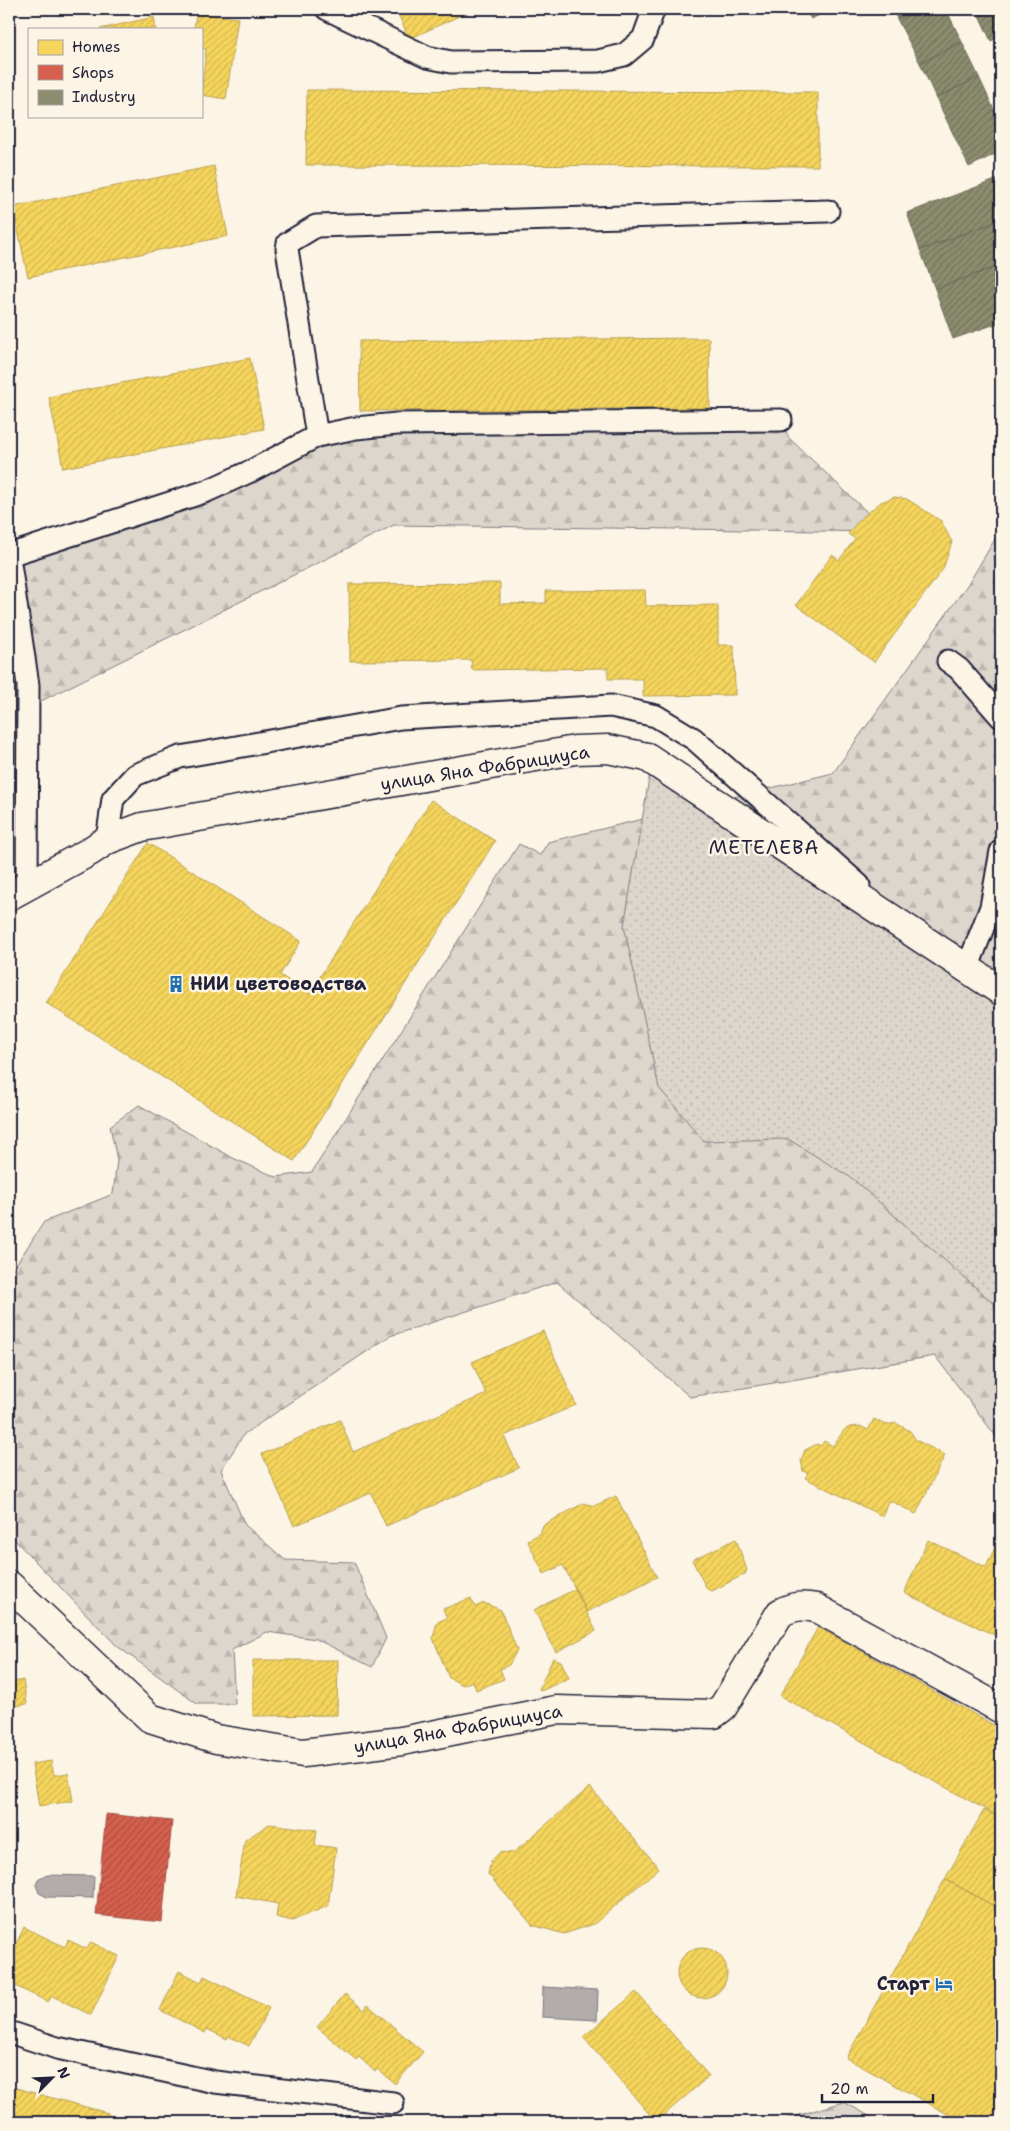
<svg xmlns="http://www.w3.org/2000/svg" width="1010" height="2131" viewBox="0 0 1010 2131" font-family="'Shantell Sans',sans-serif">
<defs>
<pattern id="forest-firs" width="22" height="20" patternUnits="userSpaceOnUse" patternTransform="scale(1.25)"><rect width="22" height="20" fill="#dcd6cc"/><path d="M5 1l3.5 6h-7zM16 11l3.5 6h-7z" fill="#bcb7b0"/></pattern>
<pattern id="garden-dots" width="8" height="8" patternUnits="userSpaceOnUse" patternTransform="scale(1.25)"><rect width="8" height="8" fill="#dcd6cc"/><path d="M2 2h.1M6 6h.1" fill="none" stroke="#bcb7b0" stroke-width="1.8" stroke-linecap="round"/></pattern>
<pattern id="homes-hatch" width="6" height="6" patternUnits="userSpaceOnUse" patternTransform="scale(1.25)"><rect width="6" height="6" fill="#f6d55c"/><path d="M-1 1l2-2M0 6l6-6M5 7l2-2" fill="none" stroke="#d3b751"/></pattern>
<pattern id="shops-hatch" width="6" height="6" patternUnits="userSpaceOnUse" patternTransform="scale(1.25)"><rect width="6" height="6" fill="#d6604d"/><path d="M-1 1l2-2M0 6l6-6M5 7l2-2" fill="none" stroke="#ad4f41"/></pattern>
<pattern id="industry-hatch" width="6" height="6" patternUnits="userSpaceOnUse" patternTransform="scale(1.25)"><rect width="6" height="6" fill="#8c8c6e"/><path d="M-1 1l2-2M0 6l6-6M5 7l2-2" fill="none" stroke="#72725c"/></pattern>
</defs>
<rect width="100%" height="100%" fill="#fcf5e5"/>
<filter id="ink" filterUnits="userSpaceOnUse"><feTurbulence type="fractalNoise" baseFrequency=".02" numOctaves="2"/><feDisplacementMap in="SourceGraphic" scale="10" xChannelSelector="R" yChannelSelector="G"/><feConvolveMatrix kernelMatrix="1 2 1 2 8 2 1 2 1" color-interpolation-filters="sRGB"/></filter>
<g filter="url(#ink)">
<path fill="url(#forest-firs)" stroke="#7f7c84" d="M781,420L789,438L888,532L394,525L29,707L9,557L207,491L317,436Z
M1001,529V1443L935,1356L690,1397L557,1282L390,1336L244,1434L221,1470L245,1525L285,1560L354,1562L386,1638L372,1667L316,1639L267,1632L232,1650L235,1704H197L117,1646L9,1534V1275L44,1222L113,1194L117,1160L110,1126L139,1105L233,1158L276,1177L312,1172L519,844L540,855L548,842L833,773L970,581Z
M844,2102L880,2122H775Z"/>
<path fill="url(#garden-dots)" stroke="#7f7c84" d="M650,773L1001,1003V1310L853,1179L788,1139L704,1141L659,1088L624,926Z"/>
<path fill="#b2adab" stroke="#78757e" d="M48,1875L94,1876L93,1898L47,1897L39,1893L36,1885L39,1878Z
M543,1987L598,1990L597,2020L542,2017Z"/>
<path fill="url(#homes-hatch)" stroke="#b69f52" d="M396,9H469L470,11L409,39Z
M196,13L238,18L226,99L201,95L206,49L201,48V29H194Z
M154,17L156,29H100Z
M307,90L818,92V166L306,165Z
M214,166L228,236L28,277L13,207Z
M709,338L710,408L360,411L359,341Z
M250,358L264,429L63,468L49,397Z
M895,497L907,499L941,521L952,542L943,569L874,662L796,605L832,555L839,560L855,539L848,534L859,520L881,502Z
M500,583V604L546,603V591L645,590L646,606L718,605V645H734L735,695L643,696V679H608V668L472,670L471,660L350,661L349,584Z
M431,800L495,841L294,1161L46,1003L148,843L301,941L280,975L309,994Z
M9,1194L16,1199L9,1211Z
M543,1331L576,1405L504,1436L519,1468L386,1526L371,1493L294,1526L262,1454L340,1420L353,1452L486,1394L472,1362Z
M874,1419L886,1425L896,1423L910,1431L916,1440L945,1455L916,1514L889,1500L882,1516L805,1478L808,1473L803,1471L801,1460L805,1450L817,1444L821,1446L824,1441L833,1446L844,1430L850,1427L860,1426L868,1430Z
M616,1496L657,1577L587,1612L563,1565L544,1574L527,1540L540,1534L543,1525L584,1503L594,1506Z
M1001,1534V1638L904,1593L928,1540L986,1567Z
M736,1539L747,1570L745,1574L712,1591L707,1589L692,1560Z
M575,1589L596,1631L556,1652L534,1610Z
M471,1598L475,1607L484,1603L501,1610L517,1650L509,1665L500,1669L504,1679L476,1690L473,1681L463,1685L449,1678L433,1638L437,1622L447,1618L443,1609Z
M818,1627L1001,1729V1818L780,1696Z
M553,1658L561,1661L569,1678L541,1691L539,1689Z
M253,1660H338L337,1715L253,1716Z
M23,1680L27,1704L9,1707V1683Z
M9,1708L15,1744L9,1745Z
M51,1761L54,1775L68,1773L73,1801L39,1806L32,1764Z
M590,1787L659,1868L594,1924L564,1934L532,1925L488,1874L491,1861L500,1852L513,1853Z
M984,1810L1001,1819V1910L945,1879Z
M269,1824L317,1830L315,1845L336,1848L328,1906L292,1921L276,1917L278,1904L236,1896L245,1840Z
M945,1879L1001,1910V2102L990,2122H962L846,2058Z
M24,1927L65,1947L68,1940L87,1949L91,1942L119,1956L91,2015L52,1996L48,2002L9,1983V1959Z
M677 1973a25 25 0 1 1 50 0a25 25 0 1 1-50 0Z
M179,1971L201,1982L204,1976L269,2008L249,2046L228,2036L227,2039L207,2029L205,2033L160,2010Z
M636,1992L709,2076L656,2122L583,2037Z
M345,1994L364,2010L368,2005L423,2052L395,2084L377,2069L375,2072L359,2057L356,2060L317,2027Z
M16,2088L108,2113L113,2122H9V2092Z"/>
<path fill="url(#shops-hatch)" stroke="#a04d48" d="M106,1814L172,1821L162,1922L96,1915Z"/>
<path fill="url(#industry-hatch)" stroke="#6c6c5f" d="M805,9H832L811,19Z
M893,9H918L897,19Z
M918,9H946L962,42L920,63L897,19Z
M976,9H1001V36L991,41Z
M962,42L979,77L936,98L920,63Z
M1001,65V88L995,67Z
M979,77L1001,125V151L969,167L936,98Z
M998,179L1001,186V220L920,250L907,213Z
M1001,220V265L935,289L920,250Z
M1001,265V322L953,339L935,289Z"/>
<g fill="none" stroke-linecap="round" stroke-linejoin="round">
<g stroke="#22223b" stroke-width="25">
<path id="service" d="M327,9L427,57L451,62L598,61L624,55L643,39L654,9
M317,436L356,428L397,424L781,420
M9,555L207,491L253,470L317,436L287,249L288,243L316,226L828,211
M9,557L28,685L27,887
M948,661L959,669L1001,717
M107,840L113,799L135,775L180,757L401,718L611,706L656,716L694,739L859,885
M967,969L991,907L1001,851
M9,2032L57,2048L215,2082L393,2103"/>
</g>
<g stroke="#22223b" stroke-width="31">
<path id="minor" d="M9,896L89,852L107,840L142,827L575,750L608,749L647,757L1001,991
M9,1585L150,1718L216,1739L303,1753L402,1741L556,1710L714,1714L723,1707L780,1613C793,1606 802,1605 816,1608L1001,1709"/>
</g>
<use href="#service" stroke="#fcf5e5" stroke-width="21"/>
<use href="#minor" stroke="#fcf5e5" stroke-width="28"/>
</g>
</g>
<defs>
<g id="building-bare" transform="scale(1.35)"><path d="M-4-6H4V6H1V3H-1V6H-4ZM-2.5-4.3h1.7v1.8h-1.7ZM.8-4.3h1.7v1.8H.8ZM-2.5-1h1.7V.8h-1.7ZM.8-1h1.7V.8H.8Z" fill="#1f6fb2" stroke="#fcf5e5" stroke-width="2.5" paint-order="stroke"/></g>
<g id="hotel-bare" transform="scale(1.35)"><path d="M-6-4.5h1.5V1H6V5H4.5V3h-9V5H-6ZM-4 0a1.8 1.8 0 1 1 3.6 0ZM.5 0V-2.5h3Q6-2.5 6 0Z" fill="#1f6fb2" stroke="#fcf5e5" stroke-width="2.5" paint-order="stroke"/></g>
</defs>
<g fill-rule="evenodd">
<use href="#building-bare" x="176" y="984"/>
<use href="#hotel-bare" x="944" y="1984"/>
</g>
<g text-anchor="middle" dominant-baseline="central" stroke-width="5" stroke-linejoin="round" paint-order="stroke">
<g font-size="18" fill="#22223b" stroke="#fcf5e5">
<text transform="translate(485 768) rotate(-9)">улица Яна Фабрициуса</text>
<text transform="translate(458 1729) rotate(-10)">улица Яна Фабрициуса</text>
</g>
<g font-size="18" font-weight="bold" fill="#22223b" stroke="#fcf5e5" text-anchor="start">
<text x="190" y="984">НИИ цветоводства</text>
<text x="930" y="1984" text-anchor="end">Старт</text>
</g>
<g font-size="19" letter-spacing="1" fill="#22223b" stroke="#fcf5e5">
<text x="764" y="847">МЕТЕЛЕВА</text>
</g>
</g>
<rect width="1010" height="2131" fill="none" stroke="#fcf5e5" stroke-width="30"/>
<rect x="15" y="15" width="980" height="2101" fill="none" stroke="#22223b" stroke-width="2" filter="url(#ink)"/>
<rect x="28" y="28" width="175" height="90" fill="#fcf5e5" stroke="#a5a1a1"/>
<rect x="38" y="40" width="25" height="15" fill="#f6d55c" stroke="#a5a1a1"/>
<text x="72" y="52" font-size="15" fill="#22223b">Homes</text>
<rect x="38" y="65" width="25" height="15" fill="#d6604d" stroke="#a5a1a1"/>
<text x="72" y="78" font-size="15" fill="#22223b">Shops</text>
<rect x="38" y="90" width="25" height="15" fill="#8c8c6e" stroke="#a5a1a1"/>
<text x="72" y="102" font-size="15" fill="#22223b">Industry</text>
<g transform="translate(52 2078) rotate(66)" stroke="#fcf5e5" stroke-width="4" paint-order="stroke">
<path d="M0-4L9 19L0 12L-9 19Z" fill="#22223b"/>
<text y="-8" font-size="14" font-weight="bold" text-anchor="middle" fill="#22223b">N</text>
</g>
<path d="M822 2094v8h111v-8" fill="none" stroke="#22223b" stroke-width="2.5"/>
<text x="830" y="2094" font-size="15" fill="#22223b" stroke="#fcf5e5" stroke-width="4" paint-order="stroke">20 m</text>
</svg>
